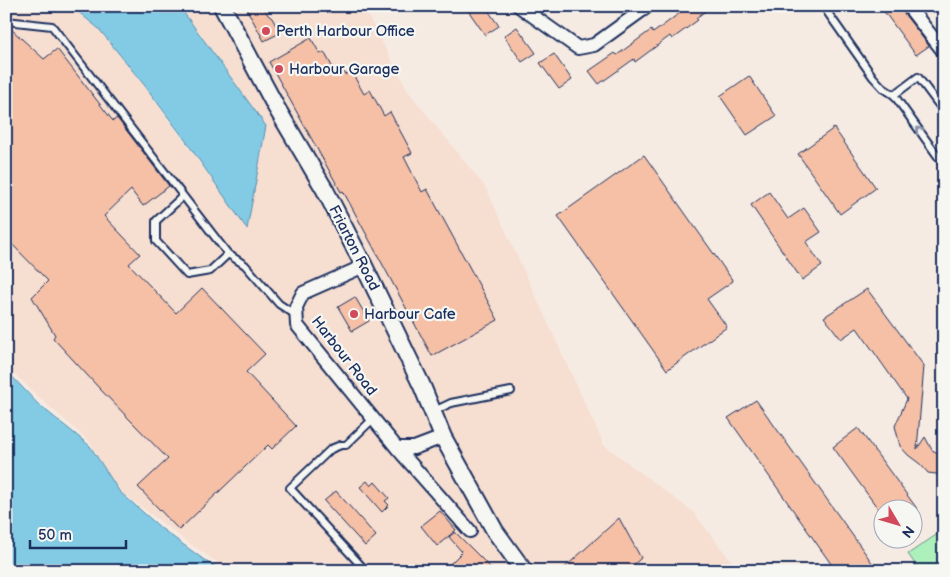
<svg xmlns="http://www.w3.org/2000/svg" width="950" height="577" viewBox="0 0 950 577" font-family="'Balsamiq Sans',sans-serif">
<rect width="100%" height="100%" fill="#f6ebe3"/>
<filter id="ink" filterUnits="userSpaceOnUse"><feTurbulence type="fractalNoise" baseFrequency=".02" numOctaves="2"/><feDisplacementMap in="SourceGraphic" scale="10" xChannelSelector="R" yChannelSelector="G"/><feConvolveMatrix kernelMatrix="1 2 1 2 8 2 1 2 1" color-interpolation-filters="sRGB"/></filter>
<g filter="url(#ink)">
<path fill="#f6ded1" d="M6,6H69L100,31L144,86L237,214L249,209L267,127L180,6H363L408,91L486,188L604,445L693,512L739,571H230L183,539L114,486L90,442L36,395L6,365Z"/>
<path fill="#adf0bb" stroke="#64908c" d="M942,531L944,533V571H920L908,554Z"/>
<path fill="#83cbe4" stroke="#598dae" d="M71,6H179L266,126L247,229L183,137L145,86L99,29Z
M6,370L38,404L90,446L119,491L162,529L207,562L223,571H6Z"/>
<path fill="#f5c0a6" stroke="#1b2f5e" d="M245,6H263L268,15L272,18L280,33L264,41Z
M465,6H485L499,26L485,35Z
M689,6H712L696,18L698,20L672,39L670,36L635,62L634,59L599,84L589,71L615,53L617,55L651,30L653,33Z
M880,6H900L902,11L929,46L916,55Z
M517,27L536,53L522,62L504,36Z
M11,29L44,59L57,49L113,121L117,118L169,186L143,206L131,190L104,216L140,254L129,264L176,313L202,288L265,354L246,372L296,426L272,449L268,445L179,530L138,487L168,459L99,388L53,338L55,335L32,297L48,281L6,238V35Z
M311,38L320,54L324,52L337,75L343,71L346,75L351,71L364,94L370,90L384,116L390,112L412,153L404,157L422,192L427,189L498,320L432,356L343,191L341,192L269,62Z
M554,54L572,80L559,89L540,63Z
M749,76L776,116L747,135L720,96Z
M834,128L876,188L840,214L798,154Z
M644,155L733,281L707,299L727,327L667,370L558,216Z
M769,192L788,219L804,208L821,232L806,242L822,266L802,280L751,205Z
M867,289L924,366L917,449L925,437L932,450L944,456V475L928,473L920,464L908,455L900,446L895,426L907,399L857,328L841,339L824,317Z
M355,297L369,321L352,331L338,307Z
M756,400L878,571H836L728,418Z
M858,428L918,510H879L833,447Z
M367,481L371,486L375,482L389,498L385,501L389,505L382,512L360,487Z
M336,491L376,536L365,546L324,501Z
M440,511L456,530L437,546L421,526Z
M619,518L641,558L627,571H561Z
M455,532L494,571H443L462,552L449,537Z"/>
<g fill="none" stroke-linecap="round" stroke-linejoin="round">
<g stroke="#1b2f5e" stroke-width="10">
<path id="service" d="M828,13L873,77L883,88L894,95L944,165
M6,21L52,26L228,254L245,265L279,304L296,315
M894,95L918,77L944,112
M183,196L156,221V241L187,275L210,271L228,254
M434,411L451,403L511,391
M366,571L290,488L331,449L341,445H346L373,419"/>
</g>
<g stroke="#1b2f5e" stroke-width="16">
<path id="minor" d="M519,6L578,48L594,45L648,6
M908,6L944,52
M364,266L303,293L296,307L297,325L397,448H414L443,437
M397,448L470,531"/>
</g>
<g stroke="#1b2f5e" stroke-width="20">
<path id="tertiary" d="M222,6L276,107L325,190L364,266L422,386L443,437L495,531L524,571"/>
</g>
<use href="#service" stroke="#f6f6f2" stroke-width="6"/>
<use href="#minor" stroke="#f6f6f2" stroke-width="12"/>
<use href="#tertiary" stroke="#f6f6f2" stroke-width="16"/>
</g>
<defs><path id="oneway-chevron" d="M-2-3.5L2.5 0L-2 3.5" fill="none" stroke-width="1.6" stroke-linecap="round" stroke-linejoin="round" transform="scale(1.25)"/></defs>
<use stroke="#8892a8" href="#oneway-chevron" transform="translate(919 130) rotate(-126)"/>
</g>
<g fill="#d1495b" stroke="#f6f6f2" stroke-width="2">
<circle cx="266" cy="31" r="5"/>
<circle cx="279" cy="69" r="5"/>
<circle cx="354" cy="314" r="5"/>
</g>
<g text-anchor="middle" dominant-baseline="central" stroke-width="4.5" stroke-linejoin="round" paint-order="stroke">
<g font-size="15" fill="#1b2f5e" stroke="#f6f6f2" text-anchor="start">
<text x="276" y="31">Perth Harbour Office</text>
<text x="289" y="69">Harbour Garage</text>
<text x="364" y="314">Harbour Cafe</text>
</g>
<g font-size="15" fill="#1b2f5e" stroke="#f6f6f2">
<text transform="translate(354 248) rotate(63)">Friarton Road</text>
<text transform="translate(344 356) rotate(52)">Harbour Road</text>
</g>
</g>
<rect width="950" height="577" fill="none" stroke="#f6f6f2" stroke-width="25"/>
<rect x="12" y="12" width="925" height="552" fill="none" stroke="#1b2f5e" stroke-width="2" filter="url(#ink)"/>
<g transform="translate(898 524) rotate(128)"><circle r="24" fill="#f6f6f2" stroke="#9ea6b7"/>
<path d="M0-4L9 19L0 12L-9 19Z" fill="#d1495b"/>
<text y="-8" font-size="14" font-weight="bold" text-anchor="middle" fill="#1b2f5e">N</text>
</g>
<path d="M30 540v8h96v-8" fill="none" stroke="#1b2f5e" stroke-width="2.5"/>
<text x="38" y="540" font-size="15" fill="#1b2f5e" stroke="#f6f6f2" stroke-width="4" paint-order="stroke">50 m</text>
</svg>
